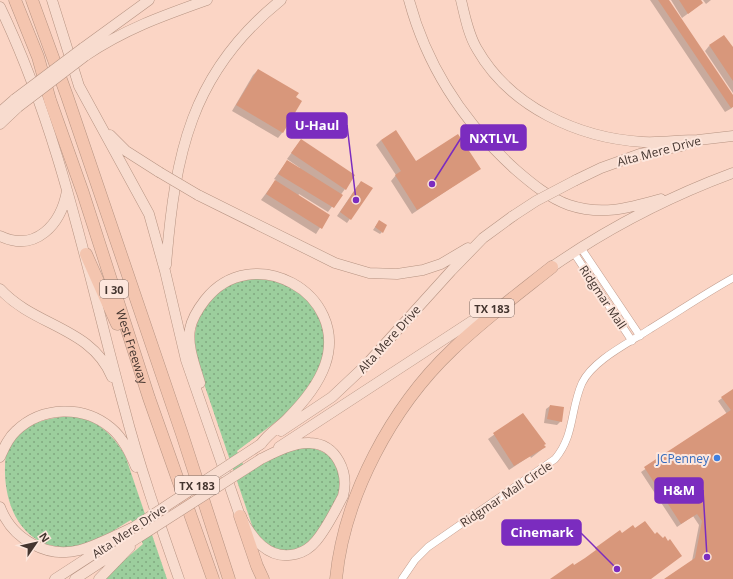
<svg xmlns="http://www.w3.org/2000/svg" width="733" height="579" viewBox="0 0 733 579" font-family="'Open Sans',sans-serif">
<defs>
<pattern id="grass-dots" width="8" height="8" patternUnits="userSpaceOnUse"><rect width="8" height="8" fill="#9cce9d"/><path d="M2 2h.1M6 6h.1" fill="none" stroke="#81a880" stroke-width="1.8" stroke-linecap="round"/></pattern>
</defs>
<rect width="100%" height="100%" fill="#fbd5c5"/>
<path fill="url(#grass-dots)" d="M266,277L293,285L304,295L321,320L326,342L322,366L293,409L237,451L247,473C258,467 271,457 283,452C316,438 348,458 340,495C338,503 330,511 326,518C321,526 315,538 308,543C289,558 269,550 255,534L197,363C195,350 193,337 197,324C200,307 222,284 238,280C247,278 257,278 266,277Z
M74,416C98,420 112,434 125,455L167,579H102L143,544L131,520C112,531 92,546 70,547C19,550 0,499 6,453C9,446 14,438 19,433C35,420 54,417 74,416Z"/>
<path fill="#0003" d="M650,0H668L733,97L732,108L725,112Z
M671,0H700L702,3L682,18Z
M703,0H711L706,4Z
M709,46L733,49V93L705,51Z
M258,70L295,98L282,133L278,138L232,111L253,75Z
M301,140L345,189L328,212L299,194L298,196L328,215L316,234L261,200L276,180L274,179L287,161L299,169L300,168L287,159Z
M381,140L416,163L479,169L412,214L391,181L396,175L376,145Z
M358,185L371,189L347,223L337,216Z
M377,224L382,232L380,234L373,230Z
M733,390V579H665L692,561L699,525L693,516L677,527L641,472L727,414L718,401Z
M550,406L563,408L561,421L557,425L544,423L546,409Z
M523,414L545,447L531,458L530,456L509,470L488,439Z"/>
<path fill="#d8977b" d="M658,0H669L733,95V107L731,108Z
M679,0H701L703,3L688,14Z
M724,35L733,47V81L709,45Z
M258,69L299,93L296,97L302,101L283,133L236,105Z
M396,130L416,161L458,134L481,169L417,210L395,175L401,171L381,140Z
M301,139L355,175L346,190L291,153Z
M287,160L343,195L334,208L278,174Z
M275,180L330,215L322,229L266,194Z
M361,181L373,188L351,220L340,212Z
M379,220L387,225L383,233L375,227Z
M733,389V579H664L695,558L702,521L697,514L681,524L644,467L731,410L721,397Z
M550,405L564,407L562,422L547,419Z
M523,413L546,444L544,445L546,447L514,466L493,433Z
M645,521L655,534L657,532L663,538L665,536L668,541L670,539L682,556L651,579H550L573,563L574,565L585,558L596,550L595,548L620,530L622,533L633,525L635,528Z"/>
<g fill="none" stroke-linecap="round" stroke-linejoin="round">
<g stroke="#c19d8e" stroke-width="8">
<path id="minor" d="M581,248L640,336
M574,253L632,341
M402,579L415,560L428,547L555,459C575,435 570,410 582,383C593,360 629,343 650,329C678,312 704,294 733,278"/>
</g>
<g stroke="#b69382" stroke-width="11">
<path id="primary" d="M52,0L79,86L149,214L165,271L186,360L240,516C252,538 268,561 296,554C304,552 311,547 316,541C327,528 335,511 343,496C349,473 337,444 310,443C294,442 275,452 261,459
M409,0C427,67 464,123 516,170C531,183 549,198 569,205C602,216 629,208 661,199
M461,0C465,16 468,34 477,49C510,107 578,138 643,142C661,143 680,140 698,140
M0,7C61,134 87,272 124,407C139,465 159,522 179,579
M83,48L149,0
M85,56C125,29 162,16 207,0
M0,112L15,99
M0,124L18,107
M110,135L126,151L159,172
M576,180L601,168L640,154L681,146L698,140L733,136
M198,195L335,263L369,273L397,274L423,270L441,264L468,248
M0,236C36,253 61,224 67,191
M166,265C175,155 190,73 281,0
M546,271C603,231 668,197 733,173
M0,289C35,327 91,327 112,377
M200,383C195,366 187,346 190,329C192,318 198,309 205,300C252,240 350,293 325,365C318,385 302,404 287,419C278,428 269,433 261,444
M281,431L332,397L365,366L451,271L483,238L513,216
M279,447L495,306
M0,457C4,448 8,438 16,431C42,406 84,405 111,428C123,438 130,453 136,467
M0,507C12,539 47,559 80,550C98,545 116,535 134,527
M55,579L112,542
M75,579L139,537
M99,579L130,547"/>
</g>
<g stroke="#b69382" stroke-width="13">
<g id="motorway">
<path id="s1" d="M15,0L38,57L50,100L83,193L149,398L213,579"/>
<path d="M32,0L67,96L182,434L229,579"/>
<path d="M86,254L117,324"/>
<path d="M240,516L257,566L263,579"/>
<path d="M336,579C344,496 392,407 452,350C483,320 518,294 552,267"/>
</g>
</g>
<use href="#minor" stroke="#fff" stroke-width="7"/>
<use href="#primary" stroke="#f8dccf" stroke-width="10"/>
<use href="#motorway" stroke="#f4c5af" stroke-width="12"/>
<g stroke="#b69382" stroke-width="11" stroke-linecap="butt">
<path id="primary-bridge" d="M15,99L83,48
M18,107L85,56
M159,172L198,195
M513,216L536,201L576,180
M134,527L261,444
M139,537L261,459"/>
</g>
<use href="#primary-bridge" stroke="#f8dccf" stroke-width="10"/>
</g>
<circle fill="#3f7fe0" stroke="#fde6dc" stroke-width="1.5" cx="717" cy="458" r="4"/>
<g text-anchor="middle" dominant-baseline="central" stroke-width="4" stroke-linejoin="round" paint-order="stroke">
<g fill="#fde6dc" stroke="#7c6a63" stroke-width="1">
<rect x="100" y="280" width="28" height="18" rx="3"/>
<rect x="470" y="299" width="44" height="18" rx="3"/>
<rect x="175" y="476" width="44" height="18" rx="3"/>
</g>
<g font-size="11" font-weight="bold" fill="#44352f">
<text x="114" y="289">I 30</text>
<text x="492" y="308">TX 183</text>
<text x="197" y="485">TX 183</text>
</g>
<g font-size="12" fill="#44352f" stroke="#fde6dc">
<text transform="translate(659 151) rotate(-15)">Alta Mere Drive</text>
<text transform="translate(603 297) rotate(56)">Ridgmar Mall</text>
<text transform="translate(389 339) rotate(-48)">Alta Mere Drive</text>
<text stroke="none"><textPath href="#s1" startOffset="366">West Freeway</textPath></text>
<text transform="translate(506 494) rotate(-34)">Ridgmar Mall Circle</text>
<text transform="translate(129 531) rotate(-34)">Alta Mere Drive</text>
</g>
<g font-size="12" fill="#366cbe" stroke="#fde6dc" text-anchor="end">
<text x="709" y="458">JCPenney</text>
</g>
</g>
<path fill="none" stroke="#7b2cbf" stroke-width="1.5" d="M356 200L347 125M432 184L461 138M707 557L703 490M617 569L581 533"/>
<g fill="#7b2cbf" stroke="#fde6dc" stroke-width="1.5">
<circle cx="356" cy="200" r="4"/>
<circle cx="432" cy="184" r="4"/>
<circle cx="707" cy="557" r="4"/>
<circle cx="617" cy="569" r="4"/>
</g>
<g fill="#7b2cbf" stroke="#7b2cbf" stroke-width="1.5">
<rect x="287" y="113" width="60" height="25" rx="4"/>
<rect x="461" y="125" width="65" height="25" rx="4"/>
<rect x="655" y="478" width="48" height="25" rx="4"/>
<rect x="502" y="520" width="79" height="25" rx="4"/>
</g>
<g font-size="13" text-anchor="middle" font-weight="bold" fill="#fff">
<text x="317" y="130">U-Haul</text>
<text x="494" y="143">NXTLVL</text>
<text x="679" y="495">H&amp;M</text>
<text x="542" y="537">Cinemark</text>
</g>
<g transform="translate(36 543) rotate(56)" stroke="#fde6dc" stroke-width="3" paint-order="stroke">
<path d="M0-3L7 15L0 10L-7 15Z" fill="#44352f"/>
<text y="-6" font-size="11" font-weight="bold" text-anchor="middle" fill="#44352f">N</text>
</g>
</svg>
